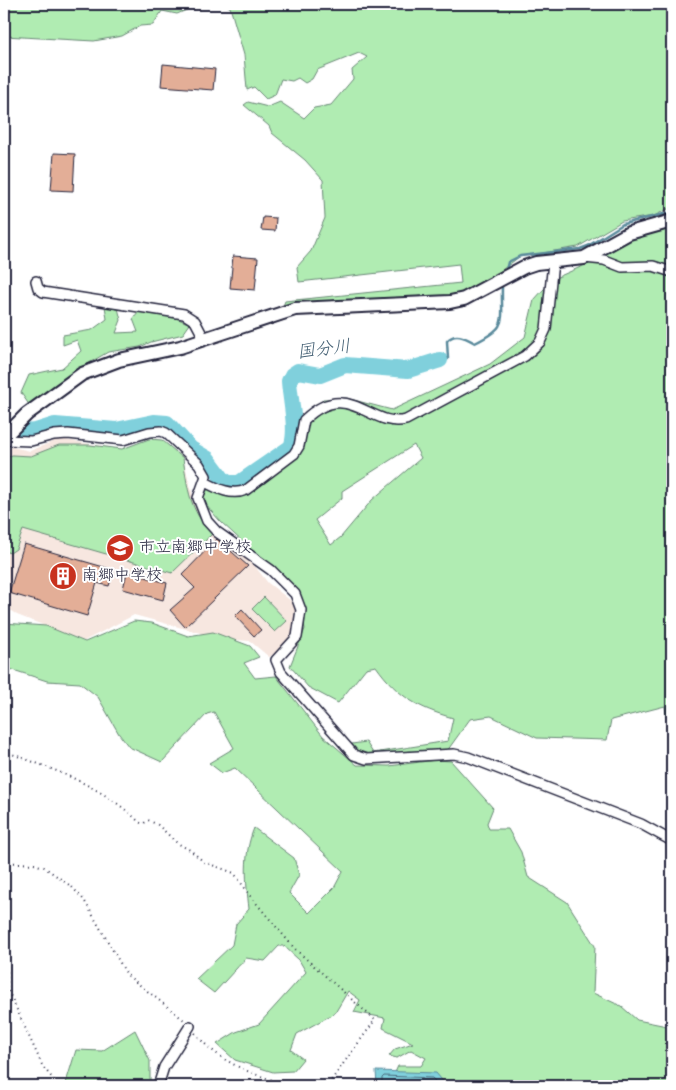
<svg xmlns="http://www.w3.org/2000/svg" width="676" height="1090" viewBox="0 0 676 1090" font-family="Dekko,'Klee One',sans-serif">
<rect width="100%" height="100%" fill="#fff"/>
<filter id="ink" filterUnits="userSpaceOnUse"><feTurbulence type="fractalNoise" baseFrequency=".02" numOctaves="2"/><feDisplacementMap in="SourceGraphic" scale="10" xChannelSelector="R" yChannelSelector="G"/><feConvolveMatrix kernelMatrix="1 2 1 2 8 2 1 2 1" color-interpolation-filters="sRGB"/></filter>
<g filter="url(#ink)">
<path fill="#f7e7e0" d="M59,439L122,449L149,439L162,440L183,458L193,496L203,518L246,555L268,583L295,604L297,608L295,634L283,648L269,657L250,641L223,639L134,615L84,641L17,615L4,606V451L12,447L30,451Z"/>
<path fill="#b0ecb2" stroke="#698776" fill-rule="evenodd" d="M4,4H201L177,14L162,11L153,25L140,26L122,36L94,41L4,36Z
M224,4H672V207L654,216L622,221L578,247L519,257L482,285L460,296L283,306L285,301L461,283L459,264L299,282L297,267L311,251L325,218L323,180L305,160L272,133L269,126L244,105L248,102L268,107L280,102L304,118L314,108L331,105L353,79L352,70L367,57L359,53L317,70L312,79L305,83L298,78L292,81L281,79L275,95L266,99L254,87L247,90L244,55L230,7Z
M671,229L672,758L665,706L611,720L607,740L537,738L491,716L470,719L447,751L367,756L355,751L352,744L366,742L373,753L448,741L453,718C418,708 398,697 376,666L366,668L338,703L308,687L290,666L305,629L298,593L221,522L202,501L207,490L212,488L249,490L300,453L306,427L323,399L346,398L392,410L490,364L525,337L534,300L553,279L583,266L625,239ZM414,445L421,458L372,500L341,537L331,545L315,520L342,498V491Z
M105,306L118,308L121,320L116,333L138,332L133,319L139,312L176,318L190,324L183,334L151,342L140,347L108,352L84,366L30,406L21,393L29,375L62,368L81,351L77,340L63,345V335L92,330L107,319Z
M149,439L162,440L183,458C188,490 189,509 212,534L172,573L23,530L16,549L10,553L4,551V459L12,455L31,456L59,445H90L122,449Z
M264,597L287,621L275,632L252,609Z
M134,621L152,623L188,636L213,632L250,646L259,657L244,663L255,678L276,676L323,736L357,765L389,766L436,760L451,761L493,808L487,823L489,829H508L521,852L528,877L567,902L595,946L593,993L621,1006L637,1020L672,1027V1086H441L392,1079L398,1066H421L426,1058L411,1050L397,1058L389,1056L395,1049L413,1043L383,1028L385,1018L354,1012L360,1000L348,991L335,1013L297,1034L291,1050L303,1059L293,1071L273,1072L235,1060L217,1044L236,1032L259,1024L306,972L299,960L284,946H279L265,961L246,958L214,993L196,979L232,945L236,924L249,909C246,881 243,855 254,828L294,858L299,875L289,893L309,913L334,888L343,871L235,768L222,773L209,763L234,748L214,712L207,714L162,762L129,747L119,734L98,697L80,683L47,681L4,667V623L46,626L85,642Z
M135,1030L150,1061V1086H65L76,1050L102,1051Z"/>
<path fill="#80d0dc" stroke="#5a8a9c" d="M376,1071L436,1073L447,1086H377Z"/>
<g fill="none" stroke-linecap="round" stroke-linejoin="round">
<path stroke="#48687b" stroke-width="1" d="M382,1086V1078L384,1076L432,1078L440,1086"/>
<path stroke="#5a8a9c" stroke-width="2.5" d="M506,270L508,262L520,256L580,249L588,246L623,224L672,212
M440,360L445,361L448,359L447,341C455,331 466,338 475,343C509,326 501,323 502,287"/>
<path stroke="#80d0dc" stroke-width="16" d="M14,433L36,431L55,425L116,430L154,422L167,423L191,449L208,459L223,479L228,483H239L291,447C298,431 290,399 289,381L292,375L298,371L320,375L345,365L408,370L440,360"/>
</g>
<path fill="#e3ae97" stroke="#22223b" d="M163,64L215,69L213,90L161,86Z
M54,153L75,154L73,191L51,190Z
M263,217L276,218L275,231L261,230Z
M233,256L258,258L255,290L230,288Z
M217,539L248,566L185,627L170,610L195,588L182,575Z
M24,544L114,570L109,586L97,583L87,616L9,593Z
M127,572L167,583L163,600L123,589Z
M242,609L261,630L254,636L235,616Z"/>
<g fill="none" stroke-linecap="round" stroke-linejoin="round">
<g stroke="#22223b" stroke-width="12">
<path id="street" d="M584,258L604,260L622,267L653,266L672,272
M36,281L38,288L43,292L184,314L195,321L205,340
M4,440L31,441L54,435L68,434L123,440L149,432L161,431L166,433L199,464L206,476L198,498L207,521L217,532L271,570L295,594L301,610L297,637L276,660L281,672L354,755L366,759L454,754L468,757L641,824L672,841
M205,482C218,489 232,496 246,490L294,454L299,446L304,420C348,377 370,429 406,420L525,356L540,342L546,329L553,262
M158,1086L164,1067L190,1026"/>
</g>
<g stroke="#22223b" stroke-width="16">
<path id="secondary" d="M4,437L27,414L82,374L119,360L180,347L295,309L450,302L464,299L524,267L536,263L584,258L629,233L672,221"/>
</g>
<path stroke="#22223b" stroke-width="2" stroke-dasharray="1 4" stroke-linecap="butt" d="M4,751C52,769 102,785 139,822L143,824L148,820L158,825L177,843L190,850L204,862L234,873L251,897L295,949L375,1020L330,1082L331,1086
M4,862L34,864L44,867L72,887L84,900L127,975L184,1020
M4,962L7,969V988L43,1067L54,1080L56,1086
M195,1033C220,1064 256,1076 293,1086"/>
<use href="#street" stroke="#fff" stroke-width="9"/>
<use href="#secondary" stroke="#fff" stroke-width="12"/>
</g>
</g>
<defs>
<g id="school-disc" transform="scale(1.4375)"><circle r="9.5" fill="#c8321e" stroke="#fff"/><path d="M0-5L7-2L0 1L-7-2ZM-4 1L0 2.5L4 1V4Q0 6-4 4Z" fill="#fff"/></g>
<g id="building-disc" transform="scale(1.4375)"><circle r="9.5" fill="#c8321e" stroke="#fff"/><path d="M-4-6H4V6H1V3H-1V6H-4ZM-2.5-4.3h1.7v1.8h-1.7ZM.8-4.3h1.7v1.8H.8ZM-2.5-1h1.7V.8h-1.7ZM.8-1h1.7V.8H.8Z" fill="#fff"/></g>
</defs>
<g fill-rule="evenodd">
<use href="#school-disc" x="120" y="548"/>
<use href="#building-disc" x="63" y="576"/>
</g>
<g text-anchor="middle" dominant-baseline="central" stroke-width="4" stroke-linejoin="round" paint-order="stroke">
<g font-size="16" fill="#22223b" stroke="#fff" text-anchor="start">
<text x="139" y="548">市立南郷中学校</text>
<text x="82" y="576">南郷中学校</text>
</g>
<g font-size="18" font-style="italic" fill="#435f73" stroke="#fff">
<text transform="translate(324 351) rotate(-7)">国分川</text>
</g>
</g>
<rect width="676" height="1090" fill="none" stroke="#fff" stroke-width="20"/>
<rect x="10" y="10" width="656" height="1070" fill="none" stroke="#22223b" stroke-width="2" filter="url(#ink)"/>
</svg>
